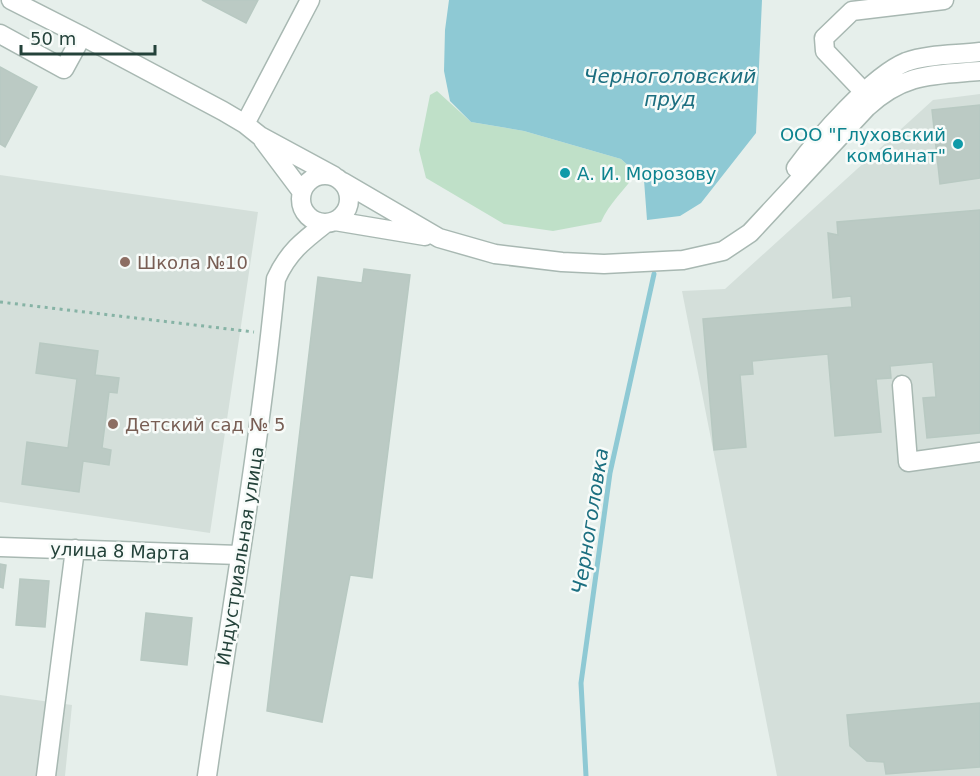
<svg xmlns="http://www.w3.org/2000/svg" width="980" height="776" viewBox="0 0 980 776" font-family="'DejaVu Sans',sans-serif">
<rect width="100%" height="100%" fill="#e6efeb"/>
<path fill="#d4dfda" d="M980,94V776H777L682,291L725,289L933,100Z
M0,175L258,212L210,533L0,502Z
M0,695L72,705L65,776H0Z"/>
<path fill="#bfe0c8" d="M437,91L471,122L524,131L621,159L636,173C625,190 609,203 601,222L553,231L504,224L426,178L419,150L430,95Z"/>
<path fill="#8ec9d4" d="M449,0H762L756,133L701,203L680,216L647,220L644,180L621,159L524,131L471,122L450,101L444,71L445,30Z"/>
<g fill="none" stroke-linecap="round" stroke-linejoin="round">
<path stroke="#8ec9d4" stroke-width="5" d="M586,776L581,683L610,473L654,274"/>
</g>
<path fill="#bbcac4" stroke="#b8c9c2" stroke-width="1.5" d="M202,0H258L246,23Z
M0,67L37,87L5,147L0,144Z
M980,105V178L940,184L932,110Z
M980,210V433L927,438L923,398L936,397L933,362L890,366L891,378L876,379L881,432L835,436L828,354L752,361L753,374L740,375L746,447L714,450L703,319L852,307L851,296L833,298L828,233L838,235L837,222Z
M364,269L410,275L372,578L350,575L322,722L267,711L318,277L362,283Z
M40,343L98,351L95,375L119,378L117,393L109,392L102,448L111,450L109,465L83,461L79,492L22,484L27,442L68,448L77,379L36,373Z
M0,564L6,565L3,588L0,587Z
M20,579L49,581L45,627L16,625Z
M146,613L192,618L187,665L141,660Z
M980,703V767L886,774L884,762L867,761L850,746L847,715Z"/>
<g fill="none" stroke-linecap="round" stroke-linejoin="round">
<g stroke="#a8b8b2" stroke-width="21">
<path id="minor" d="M11,0L82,36L223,111L245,124L260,136L334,176
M0,34L64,69L82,36
M864,92L825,51L824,38L852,11L944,0
M245,124L310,0
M263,140L302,192
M796,168C818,138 872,76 906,62C928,54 957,55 980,52
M301 199a24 24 0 1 1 48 0a24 24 0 1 1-48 0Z
M343,182L439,238L495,254L562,262L604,264L683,260L723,251L750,233L867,107C904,73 932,75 980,71
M335,221L425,236
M902,385L908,462L980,452
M0,547L239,555
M46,776L75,549
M207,776C231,610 260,445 276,279C288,252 304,240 326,223"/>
</g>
<path stroke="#86b3a5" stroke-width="3" stroke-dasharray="3 4.5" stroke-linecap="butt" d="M0,302L254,332"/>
<use href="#minor" stroke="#fff" stroke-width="18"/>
</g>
<g fill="#0f9aa8" stroke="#f7fbf9" stroke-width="2">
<circle cx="958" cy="144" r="6"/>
<circle cx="565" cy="173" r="6"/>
</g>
<g fill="#8d6e63" stroke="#f7fbf9" stroke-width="2">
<circle cx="125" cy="262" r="6"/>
<circle cx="113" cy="424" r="6"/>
</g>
<g text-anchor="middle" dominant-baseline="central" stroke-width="5" stroke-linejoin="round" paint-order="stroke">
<g font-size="18" fill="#0d838f" stroke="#f7fbf9" text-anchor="end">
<text x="946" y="134">ООО "Глуховский<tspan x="946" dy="21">комбинат"</tspan></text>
<text x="577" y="173" text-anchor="start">А. И. Морозову</text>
</g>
<g font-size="18" fill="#785e54" stroke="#f7fbf9" text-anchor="start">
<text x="137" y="262">Школа №10</text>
<text x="125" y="424">Детский сад № 5</text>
</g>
<g font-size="18" fill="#24423a" stroke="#f7fbf9">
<text transform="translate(120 551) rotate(2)">улица 8 Марта</text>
<text transform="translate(240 556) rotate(-81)">Индустриальная улица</text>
</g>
<g font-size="20" font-style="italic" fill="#1c6f80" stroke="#f7fbf9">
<text x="670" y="76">Черноголовский<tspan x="670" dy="23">пруд</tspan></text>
<text transform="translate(590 521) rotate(-81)">Черноголовка</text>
</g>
</g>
<path d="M21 45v9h134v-9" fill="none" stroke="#24423a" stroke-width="3"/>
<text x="30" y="45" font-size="18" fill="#24423a" stroke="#f7fbf9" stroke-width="4.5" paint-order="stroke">50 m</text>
</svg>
